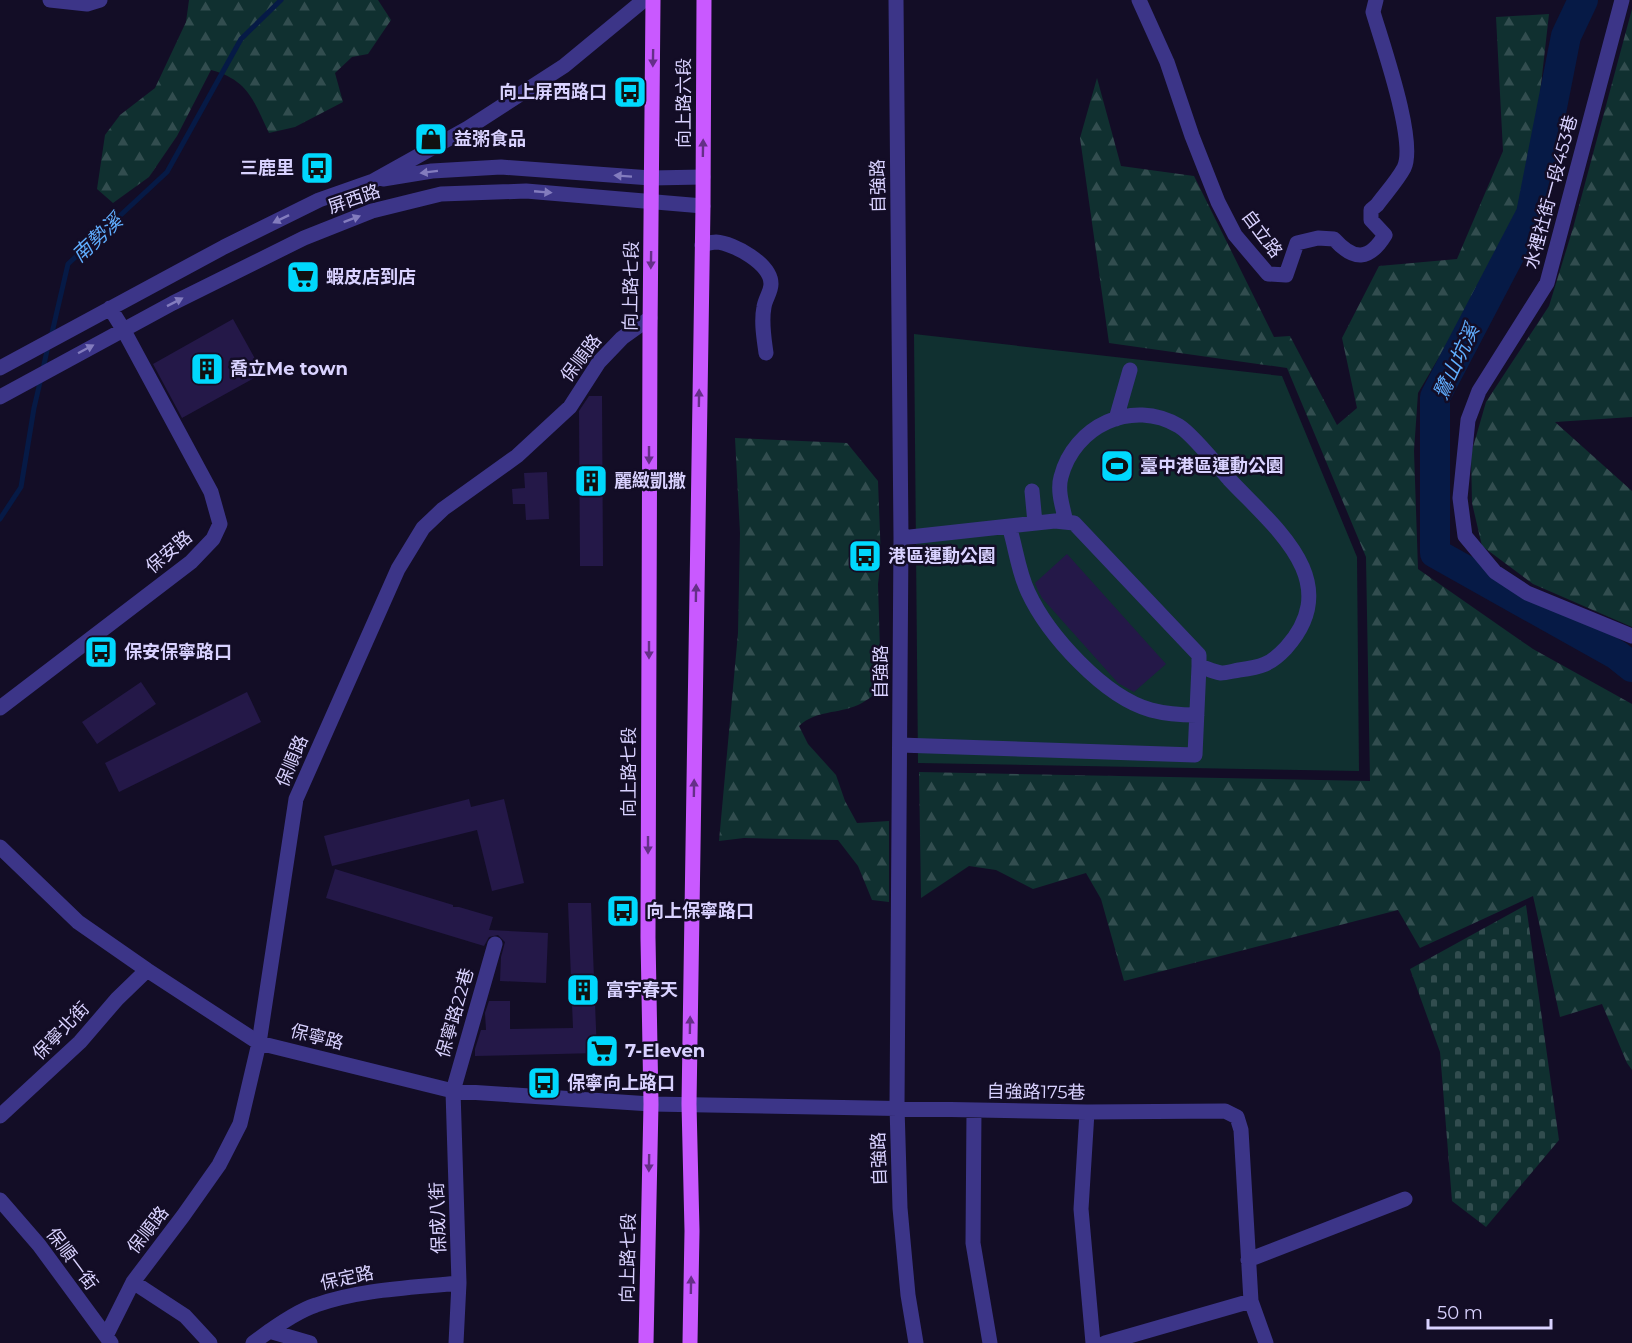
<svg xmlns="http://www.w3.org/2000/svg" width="1632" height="1343" viewBox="0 0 1632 1343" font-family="Montserrat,'Noto Sans TC',sans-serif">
<defs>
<pattern id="forest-firs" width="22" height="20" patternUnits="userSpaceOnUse" patternTransform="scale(1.5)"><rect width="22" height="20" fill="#103030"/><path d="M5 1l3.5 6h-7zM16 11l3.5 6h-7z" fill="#324d4f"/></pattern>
<pattern id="cemetery-stones" width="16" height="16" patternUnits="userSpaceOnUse" patternTransform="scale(1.5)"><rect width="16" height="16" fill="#103030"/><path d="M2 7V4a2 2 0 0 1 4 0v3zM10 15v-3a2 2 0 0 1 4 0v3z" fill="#324d4f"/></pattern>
</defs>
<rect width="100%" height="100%" fill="#130d26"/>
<path fill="url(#forest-firs)" d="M189,0H378L391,20L368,54L352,57L335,73L343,102L295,127L269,133C254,102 249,80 211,70L177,136L149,177L113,203L97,189L105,135L120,115L155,88L186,22Z
M1632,9V417L1555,422L1632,491V627L1533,584L1482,546L1472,503L1471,454L1486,402L1549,306L1573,228Z
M1549,14L1536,129L1517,211L1445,347L1418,393L1414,451L1418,569L1533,649L1632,704V1070L1627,1063L1602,1004L1560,1017L1533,896L1420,948L1398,910L1124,981L1101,899L1086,873L1033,889L996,870L969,866L921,898L919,772L1370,781L1366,557L1287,368L1109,343L1080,138L1097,78L1121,166L1194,176L1274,337L1290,336L1337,425L1357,408L1342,338L1379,266L1457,259L1503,151L1496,17Z
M735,438L847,443L878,481L881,559L878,584L880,651L878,692C872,696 865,702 858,705C838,714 816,710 799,726L808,744L836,775L845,801L857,823L889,821V902L872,900L858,866L838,840L744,838L719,841L738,633L740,533Z"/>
<path fill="url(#cemetery-stones)" d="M1526,905L1559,1140L1486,1227L1452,1201L1440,1052L1410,969Z"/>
<path fill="#103030" d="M914,334L1282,376L1357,557L1359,771L918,763Z"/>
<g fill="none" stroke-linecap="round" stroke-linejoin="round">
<path stroke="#061a46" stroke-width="5" d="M51,337L68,264L167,172L241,39L281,0
M43,369L48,346
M0,519L21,487L34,408L41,378"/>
<path stroke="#061a46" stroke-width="30" d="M1583,0L1566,36L1531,214L1435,397V553L1617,655L1632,667"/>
</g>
<path fill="#241848" d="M233,319L263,373L182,418L153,364Z
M589,396H602L603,566H580L579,411Z
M547,472L549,519L526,520L525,504H513L512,489L525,488L524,473Z
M1067,554L1166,664L1134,692L1118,683L1042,598L1037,588L1035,583Z
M141,682L156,704L97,744L82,722Z
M247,692L261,722L119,792L105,763Z
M469,799L471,807L504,799L524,883L492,891L477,830L332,866L324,836Z
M335,869L453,905V907H459L493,917L489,930L548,933L546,983L500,981L501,957L505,942L498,935L489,937L484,946L326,898Z
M568,903H591L597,1053L475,1056V1049L481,1030H486L485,1013L489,1001H510V1029L573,1028Z"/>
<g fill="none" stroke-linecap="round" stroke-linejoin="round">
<path stroke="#3c3588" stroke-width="15" d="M50,0L87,4L100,0
M896,0L901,538L897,1107L900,1208L908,1295L916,1343
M1139,0L1167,62L1192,136L1218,202L1235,235L1268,274L1286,275L1297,243L1318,238L1334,239C1354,261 1369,261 1385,235L1371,220V210L1377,205C1385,194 1397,181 1404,168C1417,142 1382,43 1373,12L1376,0
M1622,0L1547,283L1479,391L1468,420L1460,498L1465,536L1495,572L1527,593L1632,636
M383,179L432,171L501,167L651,178L703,177
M702,245C706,244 712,242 716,242C734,243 771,264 771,284C771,292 765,299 764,307C761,322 764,338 766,353
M0,368L224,247L319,200L373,181L468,128L564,66L644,0
M0,397L173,303L304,238L372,211L441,194L526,191L703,206
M1116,419L1130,370
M1032,491L1035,523
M1066,522C1063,508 1057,491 1061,477C1074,426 1132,398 1179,426C1192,434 1218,466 1229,479C1274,527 1346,581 1286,648C1270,665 1261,667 1239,670C1233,671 1226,673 1221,673C1214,672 1206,668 1199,666
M1009,526C1016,548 1018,571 1028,592C1048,635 1104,697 1151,710C1166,714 1182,715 1197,715
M0,708L191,562L213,539L220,524L211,492L123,329L110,308
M900,745L1195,755L1199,666V655L1074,523L1055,521L901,538
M0,847L78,922L147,970L259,1043L453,1091L651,1104L1087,1112L1225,1111L1237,1117L1241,1130L1251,1301L1266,1343
M974,1110L973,1243L990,1343
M1087,1112L1081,1209L1093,1343
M0,1116L80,1042L117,999L147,970
M0,1200L39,1245L111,1343
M1248,1260L1405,1199
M133,1282L185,1316L210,1343
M269,1331L310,1343
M106,1336L133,1282L183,1216L219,1165L240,1124L259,1043L296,799L398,569L423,528L443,509L517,456L570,407L599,362L622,338L650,318
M253,1343C269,1331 297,1311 316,1305C362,1289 411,1288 459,1283
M456,1343L459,1283L453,1091L495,944
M1105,1343L1251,1301"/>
<path stroke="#c959ff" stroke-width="15" d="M646,1343L651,1104L648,938L650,333L653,0
M690,1343L692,1231L689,1104L703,206L704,0"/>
</g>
<defs><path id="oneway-solid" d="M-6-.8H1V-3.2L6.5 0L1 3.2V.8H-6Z" transform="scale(1.5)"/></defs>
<g fill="#652f88">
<use href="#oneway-solid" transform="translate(653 58) rotate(91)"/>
<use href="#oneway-solid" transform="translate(703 148) rotate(-89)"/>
<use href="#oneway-solid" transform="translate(651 260) rotate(91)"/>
<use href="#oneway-solid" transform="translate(699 398) rotate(-89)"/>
<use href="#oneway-solid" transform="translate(649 455) rotate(90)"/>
<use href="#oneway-solid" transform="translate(696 593) rotate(-89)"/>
<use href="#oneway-solid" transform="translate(649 650) rotate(90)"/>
<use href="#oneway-solid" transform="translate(694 788) rotate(-89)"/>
<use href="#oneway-solid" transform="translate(648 845) rotate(90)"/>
<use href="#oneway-solid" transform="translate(690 1025) rotate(-89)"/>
<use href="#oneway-solid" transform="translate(649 1163) rotate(91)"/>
<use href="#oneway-solid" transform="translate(691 1285) rotate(-89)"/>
</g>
<g fill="#837cbe">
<use href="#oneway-solid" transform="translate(429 172) rotate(173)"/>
<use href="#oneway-solid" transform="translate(623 176) rotate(-176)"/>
<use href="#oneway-solid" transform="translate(543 192) rotate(5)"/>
<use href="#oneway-solid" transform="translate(281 219) rotate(154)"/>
<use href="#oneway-solid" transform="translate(352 219) rotate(-21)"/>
<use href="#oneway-solid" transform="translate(175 302) rotate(-27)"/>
<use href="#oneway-solid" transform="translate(86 349) rotate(-28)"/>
</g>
<defs>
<g id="bus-square" transform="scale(1.725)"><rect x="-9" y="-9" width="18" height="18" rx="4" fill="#00d8fd" stroke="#130d26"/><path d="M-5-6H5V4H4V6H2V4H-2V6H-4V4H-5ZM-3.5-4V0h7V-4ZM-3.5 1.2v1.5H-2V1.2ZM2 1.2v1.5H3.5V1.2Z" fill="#111"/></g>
<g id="shop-square" transform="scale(1.725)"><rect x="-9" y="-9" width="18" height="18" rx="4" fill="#00d8fd" stroke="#130d26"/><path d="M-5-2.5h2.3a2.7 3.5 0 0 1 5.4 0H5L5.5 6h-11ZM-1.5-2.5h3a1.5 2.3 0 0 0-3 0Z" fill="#111"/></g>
<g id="supermarket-square" transform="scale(1.725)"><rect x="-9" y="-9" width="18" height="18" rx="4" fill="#00d8fd" stroke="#130d26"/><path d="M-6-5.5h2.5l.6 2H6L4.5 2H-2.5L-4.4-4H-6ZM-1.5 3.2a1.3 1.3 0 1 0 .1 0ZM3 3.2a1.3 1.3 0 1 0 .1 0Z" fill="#111"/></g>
<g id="building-square" transform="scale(1.725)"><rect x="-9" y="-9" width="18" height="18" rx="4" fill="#00d8fd" stroke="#130d26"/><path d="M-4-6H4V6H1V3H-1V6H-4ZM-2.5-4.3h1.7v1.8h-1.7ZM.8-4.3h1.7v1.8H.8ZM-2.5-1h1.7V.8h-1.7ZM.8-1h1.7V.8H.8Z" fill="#111"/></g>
<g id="stadium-square" transform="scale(1.725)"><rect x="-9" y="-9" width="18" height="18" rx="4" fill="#00d8fd" stroke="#130d26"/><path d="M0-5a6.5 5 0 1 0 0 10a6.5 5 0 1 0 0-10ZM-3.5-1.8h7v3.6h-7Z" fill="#111"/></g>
</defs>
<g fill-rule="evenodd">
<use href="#bus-square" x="630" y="92"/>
<use href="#shop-square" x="431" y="139"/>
<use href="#bus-square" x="317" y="168"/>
<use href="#supermarket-square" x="303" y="277"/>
<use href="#building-square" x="207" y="369"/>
<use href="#stadium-square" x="1117" y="466"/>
<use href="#building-square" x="591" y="481"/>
<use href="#bus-square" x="865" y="556"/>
<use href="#bus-square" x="101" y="652"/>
<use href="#bus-square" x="623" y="911"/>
<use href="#building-square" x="583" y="990"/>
<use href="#supermarket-square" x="602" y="1051"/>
<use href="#bus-square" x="544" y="1083"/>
</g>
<g text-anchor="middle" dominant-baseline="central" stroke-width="5" stroke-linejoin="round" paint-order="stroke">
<g font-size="18" font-weight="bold" fill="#d9d2ff" stroke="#130d26" text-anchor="start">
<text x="607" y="92" text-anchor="end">向上屏西路口</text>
<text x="454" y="139">益粥食品</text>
<text x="294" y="168" text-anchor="end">三鹿里</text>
<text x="326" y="277">蝦皮店到店</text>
<text x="230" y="369">喬立Me town</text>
<text x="1140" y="466">臺中港區運動公園</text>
<text x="614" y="481">麗緻凱撒</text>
<text x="888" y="556">港區運動公園</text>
<text x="124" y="652">保安保寧路口</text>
<text x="646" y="911">向上保寧路口</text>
<text x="606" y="990">富宇春天</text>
<text x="625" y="1051">7-Eleven</text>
<text x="567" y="1083">保寧向上路口</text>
</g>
<g font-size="18" fill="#d9d2ff" stroke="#130d26">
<text transform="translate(684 103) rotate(-90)">向上路六段</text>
<text transform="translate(878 186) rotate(-91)">自強路</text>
<text transform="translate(1551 192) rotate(-75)">水裡社街一段453巷</text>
<text transform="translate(354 199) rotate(-19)">屏西路</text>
<text transform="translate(1262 234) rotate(53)">自立路</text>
<text transform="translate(631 286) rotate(-89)">向上路七段</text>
<text transform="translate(581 358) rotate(-53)">保順路</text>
<text transform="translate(169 552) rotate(-41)">保安路</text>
<text transform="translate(881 672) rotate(-90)">自強路</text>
<text transform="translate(292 761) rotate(-67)">保順路</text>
<text transform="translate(629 772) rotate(-90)">向上路七段</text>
<text transform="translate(455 1013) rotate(-74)">保寧路22巷</text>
<text transform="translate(61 1031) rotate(-46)">保寧北街</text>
<text transform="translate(317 1037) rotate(14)">保寧路</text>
<text transform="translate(1036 1092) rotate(1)">自強路175巷</text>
<text transform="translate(879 1159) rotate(-92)">自強路</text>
<text transform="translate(438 1218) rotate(-92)">保成八街</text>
<text transform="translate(148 1230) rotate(-52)">保順路</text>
<text transform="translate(628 1258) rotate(-89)">向上路七段</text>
<text transform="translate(72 1259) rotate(53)">保順一街</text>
<text transform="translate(347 1278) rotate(-12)">保定路</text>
</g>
<g font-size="20" font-style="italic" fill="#60aeff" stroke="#130d26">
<text transform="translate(97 238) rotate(-43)">南勢溪</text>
<text transform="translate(1456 362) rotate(-65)">鷺山坑溪</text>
</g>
</g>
<path d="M1428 1319v9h123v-9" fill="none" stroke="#d9d2ff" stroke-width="3"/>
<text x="1437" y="1319" font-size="18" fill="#d9d2ff" stroke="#130d26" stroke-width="4.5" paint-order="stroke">50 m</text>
</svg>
